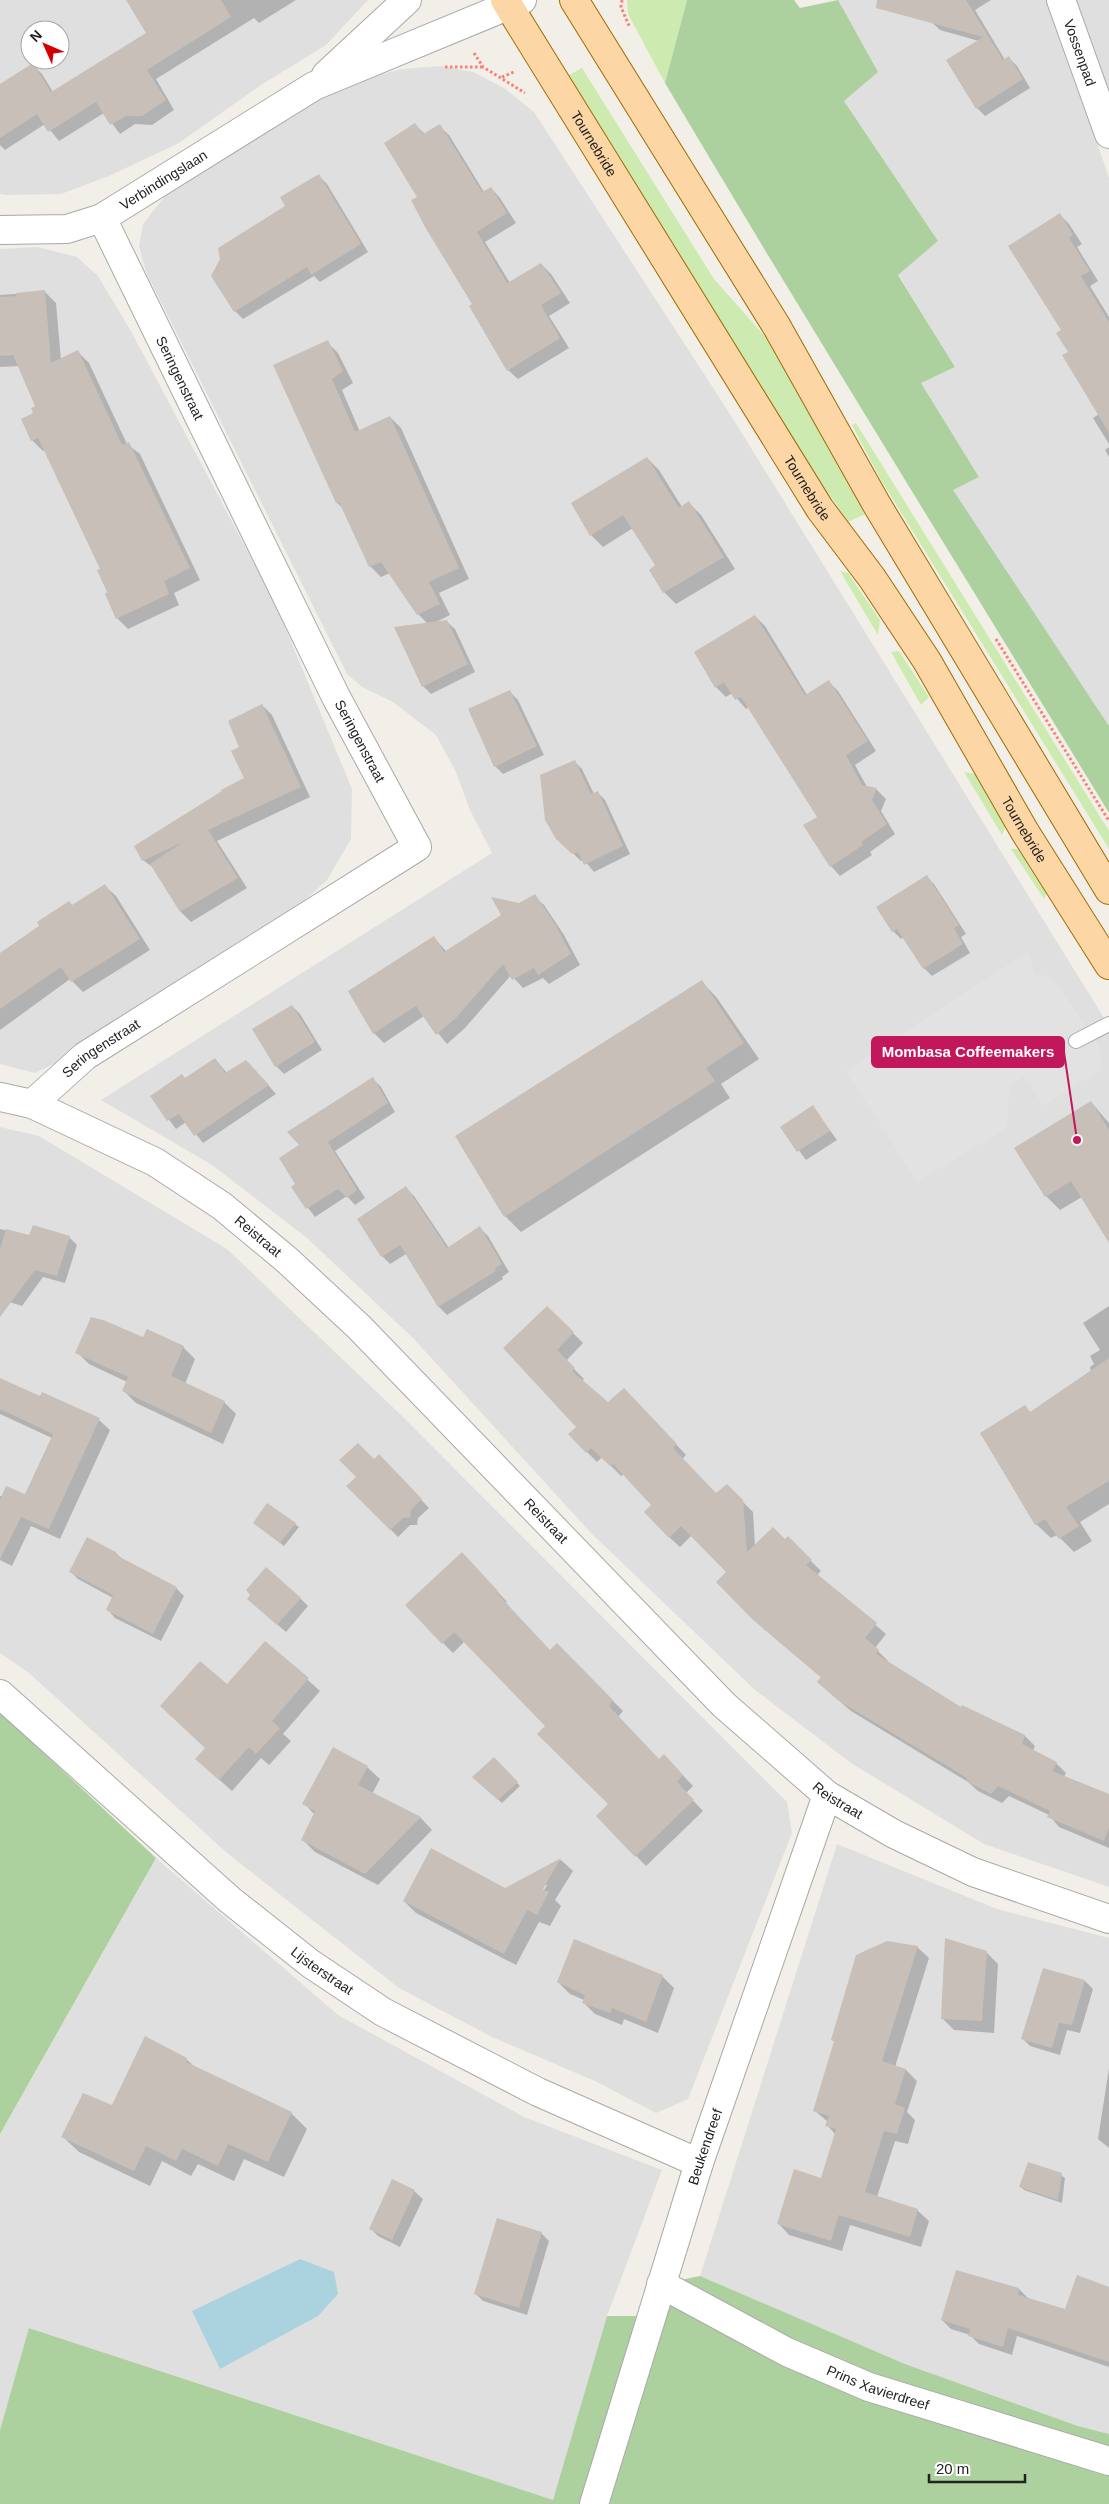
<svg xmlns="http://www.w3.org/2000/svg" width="1109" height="2504" viewBox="0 0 1109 2504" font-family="Helvetica,sans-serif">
<rect width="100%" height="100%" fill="#f2efe9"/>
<path fill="#e0dfdf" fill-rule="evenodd" d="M0,0H368L326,45L261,85L179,143L109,176L61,194L6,195L0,194ZM30,30H60V60H30Z
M838,0H1049L1109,178V726L952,489L979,477L921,383L955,367L898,274L938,241L844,101Z
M1072,0H1109V107Z
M441,66L473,72L504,88L534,112L730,414L1109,1026V1887L984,1844L851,1763L755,1690L592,1534L413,1338L307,1238L212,1165L101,1100L492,853L469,808L456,772L436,735L393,702L362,687L347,674L146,272L139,246L143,224L166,195L321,96L371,77L402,69Z
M37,247L77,257L98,276L132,333L275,603L352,789L351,839L327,880L271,931L85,1049L35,1073L0,1064V249Z
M0,1127L39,1136L227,1249L402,1416L787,1802L792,1833L688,2099L656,2113L597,2082L492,2037L399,1988L227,1853L29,1673L0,1653Z
M837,1844L997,1909L1109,1938V2434L1078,2426L905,2364L700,2276Z
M156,1858L338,2015L524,2117L662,2170L607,2316L553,2501L30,2328L0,2430V2134ZM300,2259L219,2369L233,2292Z"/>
<path fill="#cdebb0" d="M627,0H687L665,83L628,14Z
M582,68L714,279L778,351L865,514L848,522L791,437L567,76Z
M856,423L1109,831V849L881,480L852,425Z
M840,571L848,573L880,620L878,635Z
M899,651L929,697L921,705L891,652Z
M964,772L976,774L1007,824L1002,835Z
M1011,849H1024L1049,888L1044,899Z"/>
<path fill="#add19e" d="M687,0H794L800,8L838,0L878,72L844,101L938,241L898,275L955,367L921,383L979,477L953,490L1109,726V813C961,570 810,328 665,83Z
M0,1712L156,1858L0,2134Z
M700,2276L905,2364L1078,2426L1109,2434V2504H0V2430L29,2328L553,2500L607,2316H651L661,2284Z"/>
<path fill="#e2e2e2" d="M1029,951L1034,974L1052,977L1099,1045L1102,1069L1043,1106L1024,1076L1009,1086L1007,1128L917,1182L846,1071Z"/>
<path fill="#aad3df" d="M300,2259L334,2272L338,2294L318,2316L220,2369L192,2311Z"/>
<path fill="#0003" fill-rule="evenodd" d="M137,0H296L259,23L254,18L156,79L174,110L152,125L135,124L120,134L104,113L59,141L45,124L5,150L0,145V85L33,65L42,74L53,92L148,33Z
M929,0H991L975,10L1005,60L1009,58L1017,66L1030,88L985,116L977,108L979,41L940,30L921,12Z
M415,125L425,134L439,126L449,135L484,192L491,188L500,198L516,223L485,242L510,283L541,264L551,274L570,303L549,316L569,348L518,379L508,370L418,197Z
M319,176L327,184L368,252L320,282L314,276L243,319L235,311L287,207Z
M1059,214L1069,224L1082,244L1077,247L1098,281L1090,286L1109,317V444L1093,418L1099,414L1069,353L1062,330Z
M45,292L56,303L61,360L78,352L89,363L127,444L140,454L200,580L174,593L179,605L128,629L117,618L101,570L45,450L43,451L32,440L36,406L19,366L0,367V295Z
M327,342L338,353L353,383L342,390L360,432L390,417L401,428L469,579L439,593L450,615L436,622L446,621L455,629L475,672L431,694L423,686L427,623L418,614L390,573L381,577L370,566L344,509L337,503L275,365Z
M1109,447V457L1105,450Z
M647,458L659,470L682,507L689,503L701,515L735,569L676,604L664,592L651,570L657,566L633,528L603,547L591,535Z
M755,616L765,626L807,695L828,681L838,691L876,751L855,765L867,787L877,790L886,799L881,811L895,834L870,852L872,855L840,876L831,866L819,817L749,707L746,709L732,693L726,697L716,687Z
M510,692L518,700L544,755L503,774L495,766Z
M262,705L272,715L310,797L217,841L247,888L191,922L181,912L155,869L143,860L245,779L240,747Z
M574,761L582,769L594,794L597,792L605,800L630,854L594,872L584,860L581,861L557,838Z
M926,876L934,884L966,934L961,937L970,953L932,976L924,968L904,937L901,939L893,931Z
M105,886L116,896L150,950L83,992L70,979L0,1030V955Z
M534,896L544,905L564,935L580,965L549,984L543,978L523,988L511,975L465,1028L447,1044L424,1016L384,1043L374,1033L434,938L447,952Z
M702,982L717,998L759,1059L721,1084L730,1098L521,1232L505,1216Z
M292,1006L300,1014L322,1050L284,1074L276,1066Z
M215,1059L227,1073L254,1069L276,1094L203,1143L186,1122L176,1129L152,1097L185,1079Z
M373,1079L381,1087L395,1112L335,1151L365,1198L355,1205L347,1196L315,1217L293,1188L296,1185L301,1146Z
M1091,1102L1109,1123V1241L1082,1197L1060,1210L1046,1196Z
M813,1107L837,1140L806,1160L782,1127Z
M406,1188L414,1196L449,1248L480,1228L488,1236L509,1272L502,1277L503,1279L447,1315L439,1307L406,1254L390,1264L382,1256Z
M0,1229L30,1236L69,1237L77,1245L65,1283L43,1277L22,1306L0,1299Z
M1109,1306V1504L1080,1522L1092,1541L1074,1552L1057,1535L1051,1538L1036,1524L1025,1406L1031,1413L1091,1372L1090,1367L1094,1364L1090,1356L1100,1350L1083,1323Z
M547,1307L583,1343L566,1361L584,1379L582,1381L608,1403L635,1400L686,1455L682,1459L716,1494L727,1486L753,1512L755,1546L785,1540L788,1538L821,1571L817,1575L886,1634L875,1648L888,1661L887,1662L961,1709L962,1706L1025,1736L1035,1746L1033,1751L1056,1763L1066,1773L1064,1777L1109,1795V1848L1059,1827L1049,1815L1009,1796L1002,1803L978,1791L968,1782L851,1711L829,1692L822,1678L764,1629L728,1572L692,1535L680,1547L669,1537L653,1505L624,1474L621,1476L602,1457L597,1462L587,1452L578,1427L504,1348Z
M143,1338L183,1347L195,1359L185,1384L224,1402L236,1414L223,1444L136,1403L124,1391L127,1382L89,1364L77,1352Z
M0,1379L40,1398L99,1420L110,1430L60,1539L31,1526L12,1566L0,1560V1496H26L52,1438L0,1414Z
M379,1456L429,1508L418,1518L417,1525H410L398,1537L348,1486Z
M295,1524L299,1527L284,1546L258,1526Z
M116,1553L123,1560L176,1588L184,1596L161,1641L115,1618L107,1609L113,1598L78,1579L70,1571Z
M472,1564L507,1602L505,1603L550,1651L557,1645L623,1711L618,1717L659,1761L674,1766L693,1786L686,1793L703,1811L646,1866L597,1816L610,1804L547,1726L465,1641L453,1653L443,1643Z
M300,1598L308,1606L286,1632L257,1607Z
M266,1642L320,1691L283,1734L291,1741L269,1765L261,1758L232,1791L196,1759L206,1748L227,1685Z
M494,1759L520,1786L502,1803L477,1781Z
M367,1767L380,1779L372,1794L421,1818L432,1830L378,1885L315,1852L303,1840L315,1815L304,1803Z
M561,1860L573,1871L555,1900L561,1906L550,1926L539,1922L516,1965L416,1913L404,1901L505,1889ZM544,1885H547L541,1895Z
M917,1947L929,1958L895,2067L906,2070L917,2081L907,2112L915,2120L908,2144L895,2141L877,2197L917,2210L929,2221L921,2247L850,2225L842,2251L789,2235L778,2223L822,2180L836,2135L827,2125L828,2122L814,2110L835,2042L832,2040Z
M986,1952L998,1964L994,2033L954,2030L942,2018Z
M662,1976L674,1988L658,2033L624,2019L622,2025L595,2014L583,2002L584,2000L570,1994L558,1982Z
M1085,1981L1093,1989L1080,2033L1067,2030L1060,2055L1030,2046L1022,2038Z
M186,2059L196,2068L291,2113L307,2129L284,2177L244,2159L234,2181L198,2164L191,2176L162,2161L150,2186L79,2152L63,2137Z
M1109,2068V2148L1098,2139Z
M1061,2175L1065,2178L1062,2203L1024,2190L1020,2186Z
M393,2181L414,2191L423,2199L400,2247L378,2236L370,2228Z
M541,2233L549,2241L527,2315L483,2301L475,2293Z
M957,2272L1019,2289L1028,2298L1065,2311L1109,2288V2367L1017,2336L1012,2355L979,2344L970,2335L951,2329L942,2320Z"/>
<path fill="#c7bfb8" d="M126,0H221L231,17L147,70L166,100L142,116H126L110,125L96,102L48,132L37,114L0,138V84L33,63L51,92L146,33Z
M877,0H966L1003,60L1009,56L1023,79L976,109L946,60L983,37L876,8Z
M415,123L423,134L440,124L482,192L491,187L507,213L477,232L507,283L541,263L561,293L541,305L560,338L507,371L469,306L472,304L425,227L411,200L417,197L384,143Z
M319,174L361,244L311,275L307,267L234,312L211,276L220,259L218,248L285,206L280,197Z
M1060,213L1073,235L1069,238L1090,271L1081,276L1109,322V433L1062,355L1068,352L1056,333L1061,330L1008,246Z
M45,290L51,363L78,350L122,445L129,442L190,568L164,581L169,594L116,619L105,594L107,592L97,570L100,569L38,438L31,441L21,419L33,413L31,408L35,406L13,355L0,356V297L16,296V293Z
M328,340L343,371L332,379L355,432L390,416L459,568L429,582L440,604L417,615L381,562L369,567L339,502L336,503L273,365Z
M647,457L679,508L689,501L724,557L663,593L649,570L655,565L623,515L590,536L571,503Z
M755,615L805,695L829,680L868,741L846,755L862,785L877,788L872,800L887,824L861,842L863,845L830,867L803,825L817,817L741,697L735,700L724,682L715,688L694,652Z
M447,620L468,664L422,687L394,627Z
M510,690L537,746L494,767L468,709Z
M262,704L301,787L208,830L238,878L180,912L150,864L183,842L142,861L134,846L222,791L221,790L244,778L231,751L239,747L228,721Z
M575,760L591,794L598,791L623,846L584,865L578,852L572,854L556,839L545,820L540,775Z
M927,875L959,925L954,928L963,944L923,969L897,929L892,932L876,907Z
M105,884L140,939L71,982L61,967L0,1009V953L39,926L37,922L69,901L72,905Z
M535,894L555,924L571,954L538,975L534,968L512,980L503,964L456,1018L436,1035L416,1006L373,1034L348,991L434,936L444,952L501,915L491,897L519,903Z
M702,980L744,1043L706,1068L715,1081L504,1217L455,1136Z
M292,1005L315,1042L275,1067L252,1029Z
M215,1058L225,1073L246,1060L269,1085L194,1136L179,1114L167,1121L150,1096L182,1074L185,1078Z
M373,1077L388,1103L328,1142L357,1190L347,1198L338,1189L306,1209L291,1187L295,1184L279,1158L299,1145L287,1132Z
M1091,1101L1109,1130V1243L1071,1181L1045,1197L1014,1148Z
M813,1105L830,1131L797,1152L780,1127Z
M406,1186L447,1248L480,1226L502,1264L495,1268L496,1271L438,1307L400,1245L381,1257L357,1219Z
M33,1225L70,1236L57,1276L35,1270L0,1317V1249L6,1229L29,1235Z
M547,1306L574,1332L557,1350L575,1368L572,1371L608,1402L624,1388L677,1444L673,1448L716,1493L727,1484L743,1500L747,1552L773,1527L785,1539L788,1536L812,1560L806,1565L877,1623L865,1638L879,1650L876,1654L961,1707L962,1705L1025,1735L1022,1744L1057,1762L1052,1771L1109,1794V1827L1104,1841L1047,1817L1050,1811L998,1786L991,1794L966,1781L967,1778L839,1701L817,1682L821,1677L752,1619L716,1582L726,1572L681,1526L669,1538L644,1512L651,1505L613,1464L610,1466L591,1448L586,1453L568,1434L576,1427L503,1348Z
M91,1317L103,1320L143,1337L147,1329L184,1346L171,1376L225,1401L211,1433L122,1391L128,1377L75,1353Z
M1109,1358V1481L1066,1507L1079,1526L1059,1539L1045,1519L1035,1525L980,1433L1025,1405L1030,1412Z
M0,1378L40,1396L42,1392L100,1418L49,1529L21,1517L0,1559V1500L6,1486L25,1494L53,1434L0,1409Z
M358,1443L374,1459L379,1454L422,1499L411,1510L410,1517L403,1518L390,1530L346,1486L356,1477L339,1460Z
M267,1503L296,1523L280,1543L253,1523Z
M87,1537L116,1552V1555L177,1587L153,1634L106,1610L113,1595L69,1572Z
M462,1552L498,1591L496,1592L550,1650L557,1643L613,1700L609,1706L659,1759L664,1754L683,1775L677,1782L694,1800L635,1857L596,1816L608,1804L537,1734L545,1726L454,1632L442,1644L405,1605Z
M266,1567L301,1598L277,1625L247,1599L250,1595L246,1590Z
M265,1641L309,1678L272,1721L280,1728L256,1754L249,1747L219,1780L195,1759L205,1748L160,1706L200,1661L227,1684Z
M333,1747L368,1766L358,1785L421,1817L365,1874L301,1840L315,1811L302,1804Z
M494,1757L518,1782L498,1800L472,1777Z
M431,1848L505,1888L561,1858L543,1889L549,1892L537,1915L527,1910L504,1954L403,1901Z
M945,1938L987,1951L982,2021L941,2019Z
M574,1939L663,1975L646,2022L612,2008L610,2013L582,2003L585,1995L557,1982Z
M887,1941L918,1946L882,2061L906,2069L895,2104L905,2108L897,2134L884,2131L865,2192L918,2209L910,2237L839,2215L831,2241L777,2224L794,2169L821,2178L836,2129L825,2126L829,2116L813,2111L834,2041L831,2040L856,1955Z
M1043,1968L1085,1980L1072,2025L1059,2023L1052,2048L1021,2039Z
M145,2036L187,2058L186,2062L292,2112L268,2162L228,2144L218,2166L182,2149L176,2161L146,2146L134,2171L61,2137L83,2093L112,2105Z
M1028,2162L1062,2173L1058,2200L1019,2187Z
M392,2179L415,2190L392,2240L369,2229Z
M497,2218L542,2232L519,2308L474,2294Z
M956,2270L1019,2288L1018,2295L1065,2309L1077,2275L1109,2287V2362L1008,2328L1003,2347L968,2336L970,2329L941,2320Z"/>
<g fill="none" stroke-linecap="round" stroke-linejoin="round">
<g stroke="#a9a9a9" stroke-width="16">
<path id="service" d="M1076,1041L1109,1024"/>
</g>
<g stroke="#a9a9a9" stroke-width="30">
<g id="minor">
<path id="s1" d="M1061,0L1109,134"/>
<path d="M326,75L407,0"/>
<path id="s2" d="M0,230L67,229L102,218L314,86L522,0"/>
<path id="s3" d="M0,1097L32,1104L155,1162L222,1206L287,1260L359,1327L724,1705L827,1795L894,1834L973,1872L1109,1919"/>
<path id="s4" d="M32,1104L85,1056L417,847L336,697L102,218"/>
<path id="s5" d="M0,1694L230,1900L311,1964L383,2012L538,2092L699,2163"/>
<path id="s6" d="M661,2284L787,2352L869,2387L1109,2461"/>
<path id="s7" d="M594,2504L699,2163L827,1795"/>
</g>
</g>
<g stroke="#a06b00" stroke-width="30">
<g id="primary">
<path id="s8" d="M505,0L820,509L872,578L927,661L1025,832L1109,965"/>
<path d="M574,0L777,327L877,505L1109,890"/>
</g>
</g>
<path stroke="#fa8072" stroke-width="3" stroke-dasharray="2.5 2.5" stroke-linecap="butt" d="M622,0L621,7L630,28
M474,53L483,67L525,93
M445,67H483
M502,77L514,72
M996,639L1109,821"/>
<use href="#service" stroke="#fff" stroke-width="14"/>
<use href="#minor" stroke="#fff" stroke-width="28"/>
<use href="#primary" stroke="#fcd6a4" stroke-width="28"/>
</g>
<g text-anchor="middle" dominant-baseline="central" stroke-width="4" stroke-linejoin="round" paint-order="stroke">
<g font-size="14" fill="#222" stroke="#fff">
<text stroke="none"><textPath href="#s1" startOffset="56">Vossenpad</textPath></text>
<text stroke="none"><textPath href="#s8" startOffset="169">Tournebride</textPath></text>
<text stroke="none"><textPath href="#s2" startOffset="176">Verbindingslaan</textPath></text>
<text transform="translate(180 378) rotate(64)">Seringenstraat</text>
<text stroke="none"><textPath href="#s8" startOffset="574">Tournebride</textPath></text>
<text transform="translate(360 741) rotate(62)">Seringenstraat</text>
<text stroke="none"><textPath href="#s8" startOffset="979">Tournebride</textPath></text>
<text stroke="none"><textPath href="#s4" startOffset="89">Seringenstraat</textPath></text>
<text stroke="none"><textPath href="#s3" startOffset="296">Reistraat</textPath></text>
<text stroke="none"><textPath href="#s3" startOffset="701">Reistraat</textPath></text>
<text stroke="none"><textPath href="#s3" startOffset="1106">Reistraat</textPath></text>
<text stroke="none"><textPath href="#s5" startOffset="425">Lijsterstraat</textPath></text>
<text stroke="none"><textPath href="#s7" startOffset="374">Beukendreef</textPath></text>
<text stroke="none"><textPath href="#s6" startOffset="241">Prins Xavierdreef</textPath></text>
</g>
</g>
<path fill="none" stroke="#c2185b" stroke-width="2" d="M1077 1140L1064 1052"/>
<circle fill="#c2185b" stroke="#fff" stroke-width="2" cx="1077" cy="1140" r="5"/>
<rect fill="#c2185b" stroke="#c2185b" stroke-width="2" x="872" y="1037" width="192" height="30" rx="5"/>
<g font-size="15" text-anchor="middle" font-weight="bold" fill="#fff">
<text x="968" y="1057">Mombasa Coffeemakers</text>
</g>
<g transform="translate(45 45) rotate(315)"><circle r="24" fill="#ffffff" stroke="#a7a7a7"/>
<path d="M0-4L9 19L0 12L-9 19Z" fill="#d40000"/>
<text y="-8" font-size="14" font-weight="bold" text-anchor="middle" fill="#222222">N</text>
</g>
<path d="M929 2474v8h96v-8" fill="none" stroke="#222222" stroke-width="2.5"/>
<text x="936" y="2474" font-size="15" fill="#222222" stroke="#ffffff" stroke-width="4" paint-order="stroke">20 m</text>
</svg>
